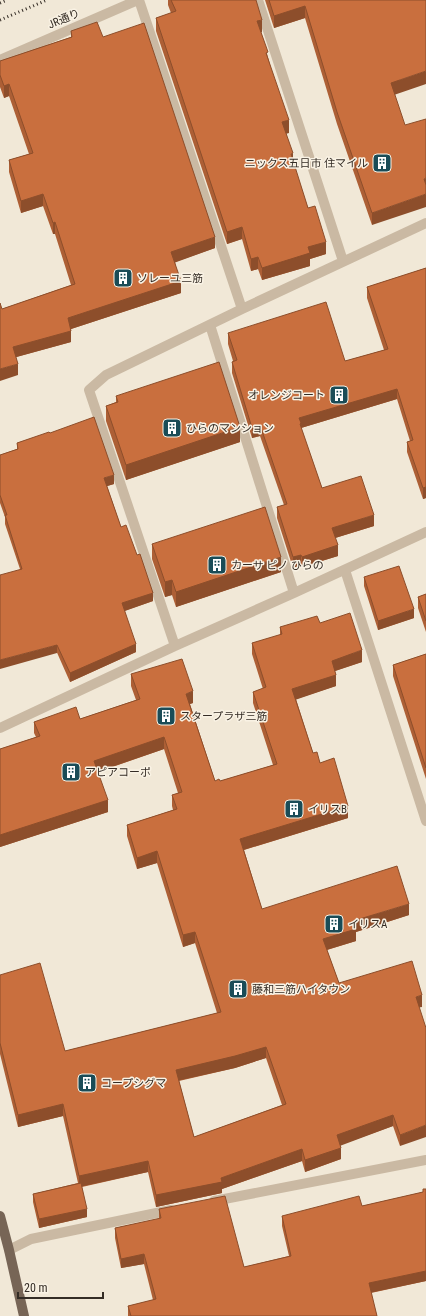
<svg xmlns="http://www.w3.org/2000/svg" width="426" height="1316" viewBox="0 0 426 1316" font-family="'Roboto Condensed','Noto Sans JP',sans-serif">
<rect width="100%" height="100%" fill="#f1e8d7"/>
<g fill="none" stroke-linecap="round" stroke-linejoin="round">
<path stroke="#cab9a3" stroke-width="10" d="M139,0L242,309
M258,0L343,261
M0,60L138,0
M210,325L294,593
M345,570L426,821
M175,646L89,390L106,375L242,309L426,223
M0,728L175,646L294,593L426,532
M214,1201L426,1160
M9,1250L31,1239L171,1210"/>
<path stroke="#776556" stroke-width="10" d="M0,1216L9,1250L24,1316"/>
<path stroke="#342c25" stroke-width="3" stroke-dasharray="1 3" stroke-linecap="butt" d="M0,3L7,0
M0,20L47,0"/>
</g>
<path fill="#ad5f35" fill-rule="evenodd" d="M168,0H256L261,32L289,133H286L293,163L308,208L326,254L310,259V266L262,280L258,269L251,271L242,239L227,244L156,31V18L171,13L168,5Z
M265,0H426L395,94L372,225L337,124L305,18L274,28Z
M71,31L103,37L215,248L175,262L181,293L71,329V342L16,357L18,375L2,309L71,285L55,234H53L43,206L21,213L9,172V160L29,154L9,96L4,98L0,87V61L71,37Z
M426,268V498L423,499L407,452V442L410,441L397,399L301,428L322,488L374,526L335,538L338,556L302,567L301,565L293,568L277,518V507L284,505L260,436L252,438L232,373V362L233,361L228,344V333L345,361L384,350L367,298V287Z
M116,396L240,442L126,480L106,421V406L116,402Z
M50,433L114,484L107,486L121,527L153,601L124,611L136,652L70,682L20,569L5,524V517L0,503V455L17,449V443Z
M152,544L281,572L176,607L172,595L165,597L152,559Z
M364,577L414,618L378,630L364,586Z
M426,594V632L418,608V597Z
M320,623L362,662L335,671L336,686L296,699L313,753L320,763L348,818L244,850L262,909L409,915L356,932V941L327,950L339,983L422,1007H419L400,1146L393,1126L340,1145L341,1159L305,1172L302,1161L222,1189V1193L156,1207L148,1172L82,1187L87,1217L39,1228L33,1202V1194L78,1183L63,1116L18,1127L0,1054V975L65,1051L217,1013L195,943L183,947L157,863L137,869L127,836V825L173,810L172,806V795L178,793L164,749L98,772L108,812L0,847V749L36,737L34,733V722L80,719L136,700L131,686V674L193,703L190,704L215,781H220L273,765L253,703V692L263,689L252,654V643L280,635V627ZM266,1058L282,1105L194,1137L179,1081L235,1068Z
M426,654V779L393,676V665Z
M423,1189H426V1281L371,1293L377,1316H128V1306L153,1300L144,1264L121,1268L115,1238V1228L159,1219V1209L244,1267L289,1256L282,1226V1216L362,1206L423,1192Z"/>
<path fill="#8d4e2b" d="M305,6V18L274,28V16Z
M262,20V32L257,34V21Z
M426,71V84L391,96V83Z
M9,84V96L4,98V86Z
M289,120V133L282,135V122Z
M293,153V166L291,154Z
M426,178V191L424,179Z
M43,194V206L21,213V201Z
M426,194V207L372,225V213Z
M55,222V234H53V223Z
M242,227V239L227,244V232Z
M215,237V248L171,264V252Z
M326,242V254L310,259V266L262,280V268L308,247Z
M258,257V269L251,271V259Z
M181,281V293L68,330V318Z
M71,331V342L13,358V347Z
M18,364V375L0,381V369Z
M397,389V399L301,428L300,434L299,418Z
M260,425V436L252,438V428Z
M240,427V442L126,480V465Z
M114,475V484L104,487V478Z
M426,487V498L423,499V488Z
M374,515V526L332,539V528Z
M338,545V556L302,567V557Z
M301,555V565L293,568V557Z
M281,557V572L176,607V592Z
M172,580V595L165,597V582Z
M153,593V601L122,612V603Z
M414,609V618L378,630V621Z
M136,644V652L70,682V673Z
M57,645V653L0,669V660Z
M362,650V662L332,672V661Z
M336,675V686L292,701V689Z
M193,691V703L186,705V694Z
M164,737V749L94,773V761Z
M108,800V812L0,847V835Z
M348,806V818L240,851V839Z
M157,851V863L137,869V858Z
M409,904V915L356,932V941L323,951V939L353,921Z
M195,932V943L183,947V935Z
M422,995V1007L416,1008V997Z
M266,1047V1058L235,1068L176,1081V1070Z
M63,1104V1116L18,1127V1115Z
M393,1115V1126L337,1147V1135Z
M426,1125V1137L400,1146V1135Z
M341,1148V1159L305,1172V1160Z
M302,1149V1161L222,1189V1193L156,1207V1195L221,1178Z
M148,1161V1172L79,1187V1176Z
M87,1209V1217L39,1228V1219Z
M144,1254V1264L121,1268V1259Z
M426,1271V1281L369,1293V1283Z"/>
<path fill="#c96f3e" stroke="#8d4e2b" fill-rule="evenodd" d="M171,0H256L262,20L257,21L268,52L266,53L289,120L282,122L293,153L291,154L308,208L315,206L326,242L308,247L310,253L262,268L258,257L251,259L242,227L227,232L156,18L176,11Z
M269,0H426V71L391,83L405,125L426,119V178L424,179L426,185V194L372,213L337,112L305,6L274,16Z
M97,22L103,37L144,23L215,237L171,252L181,281L68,318L71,331L13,347L18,364L0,369V303L2,309L75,284L55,222L53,223L43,194L21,201L9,160L33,153L9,84L4,86L0,75V61L72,37L71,31Z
M426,268V487L423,488L407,442L413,440L397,389L299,418L301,423L300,424L322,488L361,476L374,515L332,528L338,545L302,557L301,555L293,557L277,507L287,504L260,425L252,428L232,362L237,360L228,333L326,302L345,361L388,349L367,287Z
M219,362L240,427L126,465L106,406L118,402L116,396Z
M94,417L114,475L104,478L121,527L126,525L137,555L140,554L153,593L122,603L136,644L70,673L57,645L0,660V575L22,569L5,515H7L0,495V455L18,449L17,443L49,432L50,433Z
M265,507L281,557L176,592L172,580L165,582L152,544Z
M399,566L414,609L378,621L364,577Z
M426,594V621L418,597Z
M350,613L362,650L332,661L336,675L292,689L313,753L317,752L320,763L334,758L348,806L240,839L262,909L397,866L409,904L353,921L356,929L323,939L339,983L412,961L422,995L416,997L426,1028V1125L400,1135L393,1115L337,1135L341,1148L305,1160L302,1149L221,1178L222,1182L156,1195L148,1161L79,1176L63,1104L18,1115L0,1043V975L40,963L65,1051L221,1012L195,932L183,935L157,851L137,858L127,825L177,809L172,795L182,792L164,737L94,761L108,800L0,835V749L40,736L34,722L76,707L80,719L140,699L131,674L182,659L193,691L186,694L215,781L219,779L220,781L277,764L253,692L266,687L252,643L282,634L280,627L317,616L320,623ZM266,1047L286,1104L194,1137L176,1070L235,1056Z
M426,654V768L393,665Z
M81,1183L87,1209L39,1219L33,1194Z
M423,1189H426V1271L369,1283L377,1316H131L128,1306L156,1299L144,1254L121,1259L115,1228L161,1218L159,1209L225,1196L244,1267L291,1256L282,1216L359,1196L362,1206L423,1192Z"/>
<defs>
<g id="building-square" transform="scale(1)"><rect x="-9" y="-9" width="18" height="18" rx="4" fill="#1a4c57" stroke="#f9f2e4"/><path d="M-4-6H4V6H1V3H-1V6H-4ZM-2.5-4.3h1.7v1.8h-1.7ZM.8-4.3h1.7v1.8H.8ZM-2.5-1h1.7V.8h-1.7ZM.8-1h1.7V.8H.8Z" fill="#fff"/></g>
</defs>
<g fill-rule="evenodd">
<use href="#building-square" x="382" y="163"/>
<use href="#building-square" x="123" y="278"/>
<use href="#building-square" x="339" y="395"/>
<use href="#building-square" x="172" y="428"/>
<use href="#building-square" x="217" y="565"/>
<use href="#building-square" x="166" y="716"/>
<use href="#building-square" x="71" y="772"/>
<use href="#building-square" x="294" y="809"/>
<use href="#building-square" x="334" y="924"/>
<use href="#building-square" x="238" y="989"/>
<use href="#building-square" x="87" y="1083"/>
</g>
<g text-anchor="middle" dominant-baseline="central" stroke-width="3" stroke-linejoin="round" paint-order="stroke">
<g font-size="11" fill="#342c25" stroke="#f9f2e4">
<text transform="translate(64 19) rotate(-23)">JR通り</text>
</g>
<g font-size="11" fill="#342c25" stroke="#f9f2e4" text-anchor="start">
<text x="368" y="163" text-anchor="end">ニックス五日市 住マイル</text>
<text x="137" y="278">ソレーユ三筋</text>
<text x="325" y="395" text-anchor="end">オレンジコート</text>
<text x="186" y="428">ひらのマンション</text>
<text x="231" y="565">カーサ ピノ ひらの</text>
<text x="180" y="716">スタープラザ三筋</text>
<text x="85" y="772">アピアコーポ</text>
<text x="308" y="809">イリスB</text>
<text x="348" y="924">イリスA</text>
<text x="252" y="989">藤和三筋ハイタウン</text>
<text x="101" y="1083">コープシグマ</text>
</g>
</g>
<path d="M18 1292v6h85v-6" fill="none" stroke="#342c25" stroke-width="2"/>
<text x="24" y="1292" font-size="12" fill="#342c25" stroke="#f9f2e4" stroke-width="3" paint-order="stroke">20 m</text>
</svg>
